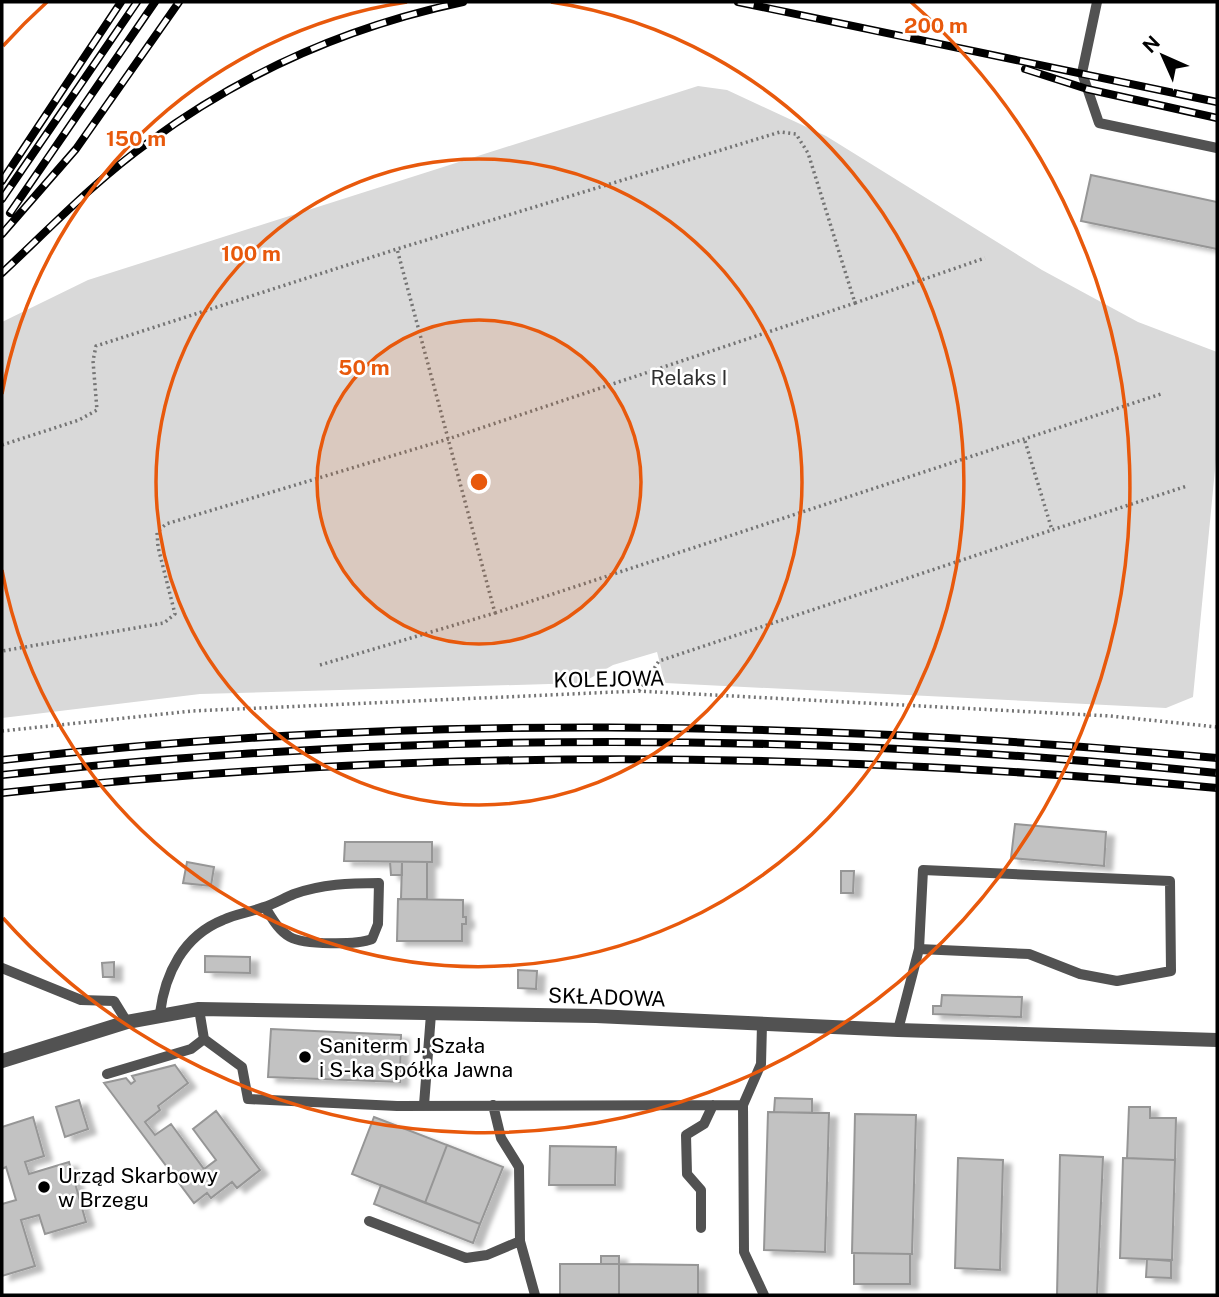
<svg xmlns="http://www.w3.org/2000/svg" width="1219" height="1297" viewBox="0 0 1219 1297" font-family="'Public Sans',sans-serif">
<defs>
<filter id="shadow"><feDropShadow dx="8" dy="4.5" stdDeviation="2" flood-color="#0004"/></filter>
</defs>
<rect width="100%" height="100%" fill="#fff"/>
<path fill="#d9d9d9" d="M698,86L727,90L826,136L1042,270L1138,322L1217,352V449L1193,697L1166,708L665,683L657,652L613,665L582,683L200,694L2,718V322L88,280Z"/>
<path fill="#c2c2c2" stroke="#969696" stroke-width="2" filter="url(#shadow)" d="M1091,175L1217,202V249L1081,221Z
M1015,824L1106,832L1104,866L1011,858Z
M345,842H432V862L344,861Z
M187,862L214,867L211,886L183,883Z
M390,862H402V875H391Z
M402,862H427V899H401Z
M841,871H854L853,893H841Z
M398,899L463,900V917H466V924H462V941H397Z
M205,956L250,957V973L205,972Z
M114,962V977H103L102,963Z
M518,970L537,971L536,989L518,988Z
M942,995L1022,997L1021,1017L933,1014V1006H941Z
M271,1029L401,1035L400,1082L268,1077Z
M175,1065L188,1083L158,1106L160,1110L145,1122L155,1135L171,1124L204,1169L216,1160L193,1129L216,1111L260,1170L237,1188L232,1182L211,1198L207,1193L194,1203L104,1083L126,1078L131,1084L135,1081L132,1076Z
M775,1098L812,1099V1113L774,1112Z
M79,1100L88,1129L65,1137L56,1107Z
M1129,1107H1150V1118H1176L1175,1160L1127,1158Z
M768,1112L829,1113L825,1252L764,1250Z
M855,1114L916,1115L912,1254L852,1253Z
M33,1117L44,1156L25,1162L29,1174L69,1162L86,1222L45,1234L39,1215L21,1220L35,1266L2,1276V1204L16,1200L6,1167L2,1169V1127Z
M374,1117L447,1145L425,1203L352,1174Z
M447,1145L503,1167L480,1224L425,1203Z
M550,1146L616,1147L615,1185H549Z
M1060,1155L1103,1157L1097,1295H1057Z
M958,1158L1003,1160L1000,1270L955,1268Z
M1123,1158L1175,1160L1172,1260L1120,1258Z
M381,1185L480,1224L473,1243L374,1204Z
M854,1253L910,1254V1284H854Z
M601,1256H619V1264H601Z
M1147,1259L1171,1261V1278L1146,1277Z
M560,1264H619V1295H560Z
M619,1264L698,1265V1295H619Z"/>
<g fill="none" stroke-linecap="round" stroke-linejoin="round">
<path stroke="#747474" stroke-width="3.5" stroke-dasharray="2 3.5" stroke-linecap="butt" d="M855,303L985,258
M1025,441L1052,530L1187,486
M2,445L79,420L97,410L93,361L96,346L397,249L780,132L796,134L808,153L855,303L448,439L166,524L157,532L158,547L175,614L164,623L2,651
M495,613L1161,394
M320,665L495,613L397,249
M639,691L659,661L1052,530
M2,731L192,711L638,691L1110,716L1217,727"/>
<path stroke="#525252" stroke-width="10" d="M1097,2L1082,73L1099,123L1217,148
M2,968L81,1000L114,1001L127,1022
M199,1009L204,1039L242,1067L248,1099L397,1106L743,1105L761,1064L762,1024
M160,1013C165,974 183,936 223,920C236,914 251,912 264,907C274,904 284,898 294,894C322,884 350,883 379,883L378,924L372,939C357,945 304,945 290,937C278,930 272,918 265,907
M898,1030L919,949L923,870L1170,881L1171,971L1117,981L1080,974L1029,954L919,949
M107,1074L191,1049L204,1039
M424,1105L431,1014
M493,1105L501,1138L519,1167L520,1241L535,1295
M743,1105L744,1252L764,1295
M369,1221L466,1258L487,1255L520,1241
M701,1228V1190L687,1174L686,1135L704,1124L713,1105"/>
<path stroke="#525252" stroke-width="14" d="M2,1061L127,1022L199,1009L596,1016L898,1030L1217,1040"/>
<g stroke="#000" stroke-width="8">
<path id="rail" d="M738,2L1217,102
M1025,69L1087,89L1217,118
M2,181L121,2
M2,199L137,2
M10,213L155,2
M2,234L76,149L179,2
M2,273C49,229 96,180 149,142C244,72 349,26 463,2
M2,760C406,713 813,721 1217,758
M2,775C404,731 815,732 1217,773
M2,793C405,748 813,750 1217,788"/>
</g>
<use href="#rail" stroke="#fff" stroke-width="5" stroke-dasharray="16" stroke-linecap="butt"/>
</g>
<circle cx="479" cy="482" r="162" fill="#e8590c" fill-opacity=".12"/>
<g fill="none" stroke="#e8590c" stroke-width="3.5">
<circle cx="479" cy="482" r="162"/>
<circle cx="479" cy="482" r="323"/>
<path d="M2 394A485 485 0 0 1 407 2M551 2A485 485 0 1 1 2 570"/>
<path d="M3 46A646 646 0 0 1 47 2M911 2A646 646 0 1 1 3 918"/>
</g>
<g fill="#000" stroke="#fff" stroke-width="2.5">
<circle cx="305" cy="1057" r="7"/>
<circle cx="44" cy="1187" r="7"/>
</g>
<g text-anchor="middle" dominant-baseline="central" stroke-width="5" stroke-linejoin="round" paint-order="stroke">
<g font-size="21" fill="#303030" stroke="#fff">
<text x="689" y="377">Relaks I</text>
</g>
<g font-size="21" fill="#000" stroke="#fff">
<text transform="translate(609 679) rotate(-1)">KOLEJOWA</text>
<text transform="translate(607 997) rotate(2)">SKŁADOWA</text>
</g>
<g font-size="21" fill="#000" stroke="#fff" text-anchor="start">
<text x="319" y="1045">Saniterm J. Szała<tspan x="319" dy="24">i S-ka Spółka Jawna</tspan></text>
<text x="58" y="1175">Urząd Skarbowy<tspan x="58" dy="24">w Brzegu</tspan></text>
</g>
</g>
<circle cx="479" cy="482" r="10" fill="#e8590c" stroke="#fff" stroke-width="3.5"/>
<g font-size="21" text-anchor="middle" font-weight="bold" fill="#e8590c" stroke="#fff" stroke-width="5" stroke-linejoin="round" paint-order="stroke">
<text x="936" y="33">200 m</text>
<text x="136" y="146">150 m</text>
<text x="251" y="261">100 m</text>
<text x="364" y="375">50 m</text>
</g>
<rect width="1219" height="1297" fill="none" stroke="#000000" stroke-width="7"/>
<g transform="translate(1163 56) rotate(315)" stroke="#ffffff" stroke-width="5" paint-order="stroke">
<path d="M0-5L12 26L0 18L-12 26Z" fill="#000000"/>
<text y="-10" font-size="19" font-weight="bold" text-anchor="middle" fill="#000000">N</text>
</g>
</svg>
